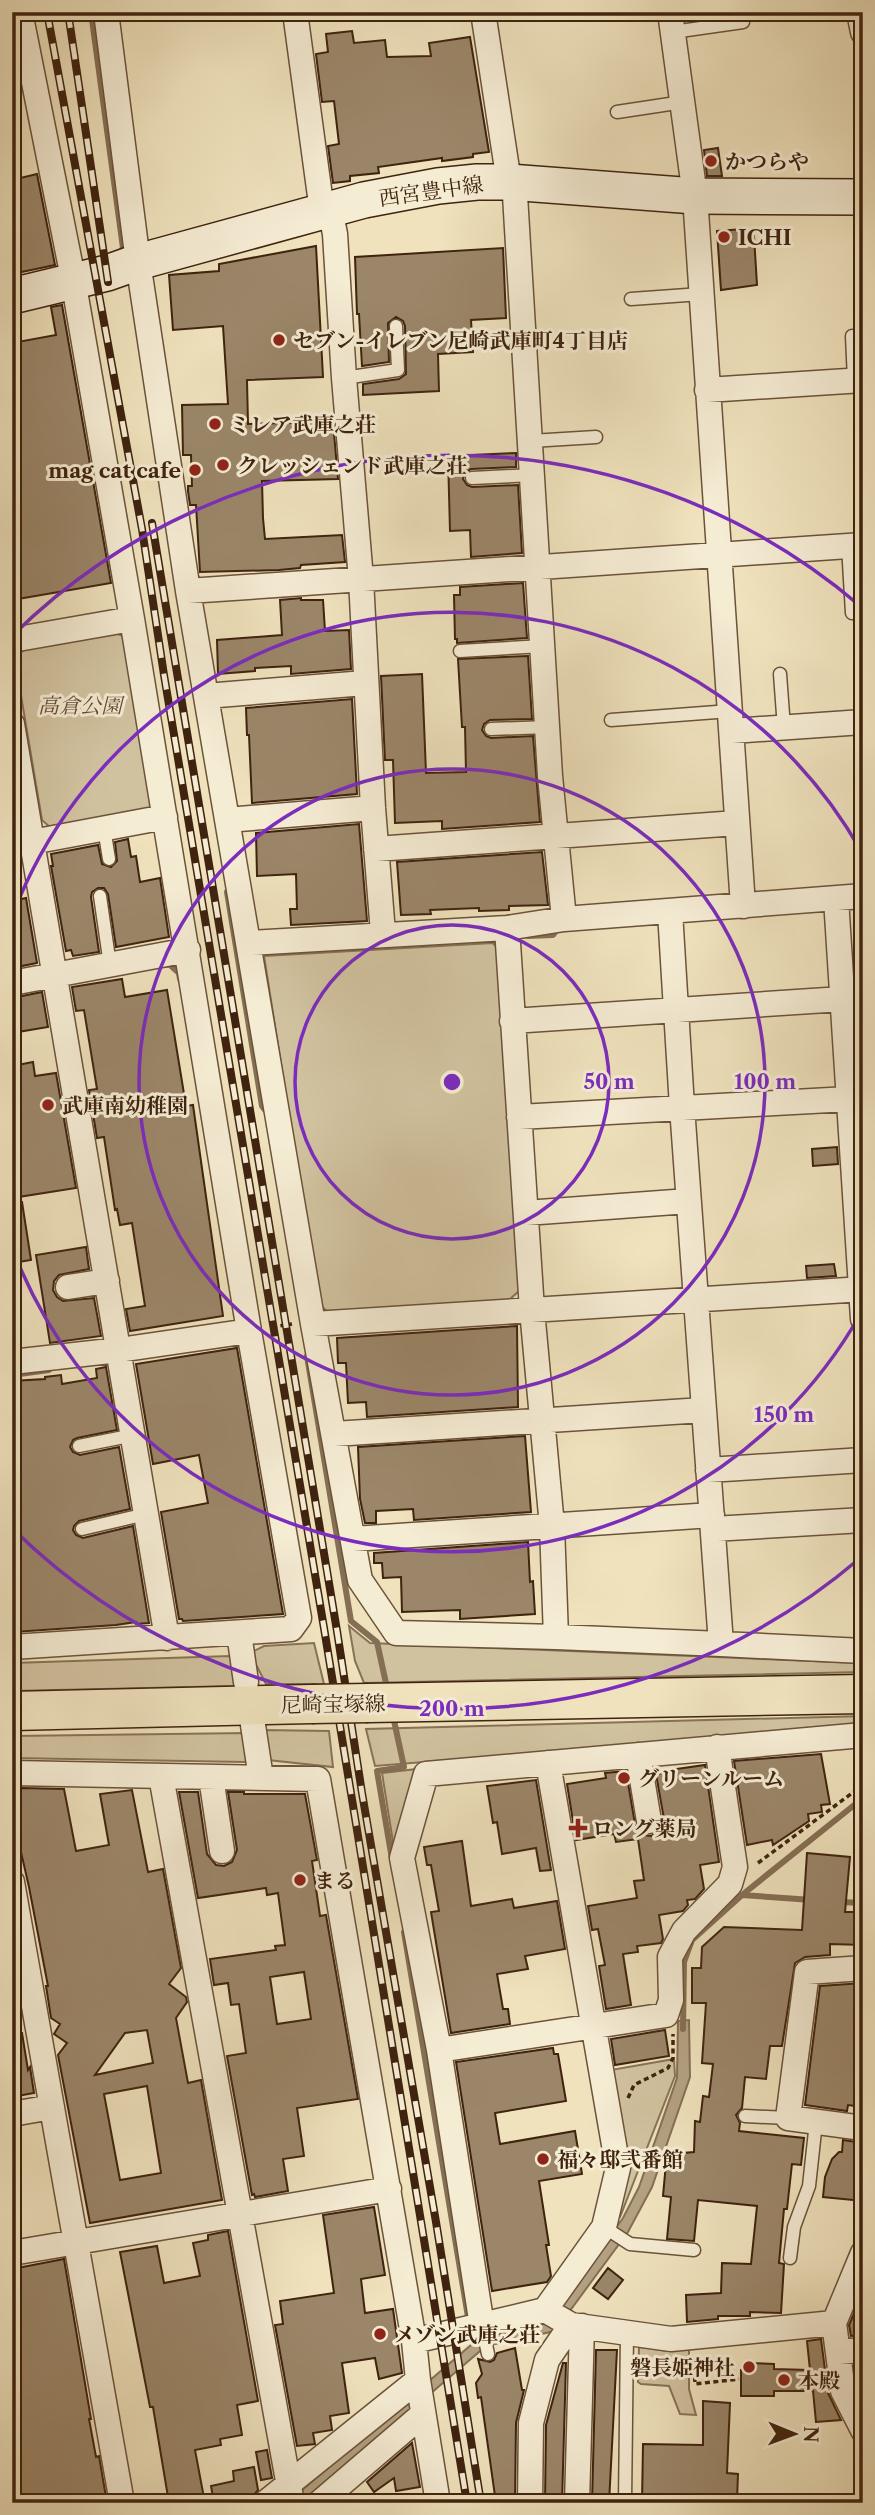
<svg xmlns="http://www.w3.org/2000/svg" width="875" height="2515" viewBox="0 0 875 2515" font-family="'Libre Caslon Text','Noto Serif JP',serif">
<rect width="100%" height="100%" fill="#efe2bd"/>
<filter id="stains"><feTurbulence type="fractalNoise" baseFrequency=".00286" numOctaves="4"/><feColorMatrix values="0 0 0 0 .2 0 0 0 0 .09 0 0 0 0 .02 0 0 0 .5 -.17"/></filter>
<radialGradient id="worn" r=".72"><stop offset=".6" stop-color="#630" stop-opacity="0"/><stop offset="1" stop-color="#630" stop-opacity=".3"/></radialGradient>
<path fill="#d1c29f" stroke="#887257" stroke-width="2" d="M116,633L127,638L155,807L52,829L42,820L15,660L24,649Z
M493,943L498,949L520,1290L509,1300L329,1313L319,1304L264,956Z
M349,1626L370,1643L863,1663V1672L364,1683L355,1661Z
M314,1643L324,1684H266L250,1653L264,1646Z
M230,1656L237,1686L12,1691V1663Z
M863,1716V1726L375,1766L366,1729Z
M263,1730L329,1731L333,1767L268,1760Z
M248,1733L251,1756L245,1762L12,1758V1736Z
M417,1769L397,1841L393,1842L382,1773Z
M674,2059L675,2076L620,2217L615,2216L611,2070Z
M639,2347L667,2351L689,2349V2389L696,2415L680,2414L669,2386L641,2384L638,2382Z"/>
<path fill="#b3a182" stroke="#856f54" stroke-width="2" d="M689,2020L690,2077L652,2187L628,2232L555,2331L486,2346L303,2503H287L485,2333L549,2319L623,2218L639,2187L677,2078L678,2021Z"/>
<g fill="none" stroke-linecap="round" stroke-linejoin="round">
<path stroke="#856f54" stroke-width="6" d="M91,12L123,248L119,254
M227,892L262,1106L265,1110
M528,936L553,935L556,931
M165,965L169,964L179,973L180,979
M307,1356L351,1621L377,1642L387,1688
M12,1375L49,1370
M392,1859L377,1771L404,1767L393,1716
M742,1895L812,1900
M840,1902L863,1903
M404,1932L468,2317
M683,2029L684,1962L692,1940L742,1895L863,1798"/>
</g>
<path fill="#9b8669" stroke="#3f230f" stroke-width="2" fill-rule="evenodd" d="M352,31L354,43L385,40L387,57L431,56L429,43L470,37L489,152L473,154V157L442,161V158L378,167L379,173L350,176V181L333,183L328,146L339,144L334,101L322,102L316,54L328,52L326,34Z
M718,148L722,176H707L704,150Z
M37,174L55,265L12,274V180Z
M744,229L746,237L754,236L757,285L721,290L717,231Z
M316,246L323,377L247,380L248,424L333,422L338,479L262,481L263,518L265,539L342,535L345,562L301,565L300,568L279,570L200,572L196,505H190L188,491V486H192L191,455H183L182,405L228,404L223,326L173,330L169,275L219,271V264Z
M503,248L506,318L471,320L473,352L438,354L439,391L363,395V384L399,379L406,374L405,326L403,321L396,317L388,323L389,362L362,366L359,314H357L355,257Z
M62,305L111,583L12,600V343L56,335L51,307Z
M516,453V467L471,469L465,473L463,479L467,485L472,487L518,485L522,553L471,557L470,530L450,531L448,456Z
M523,583L527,638L457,643V639H455L454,595H460V587Z
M301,598V600H323L325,631L349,630L351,669L291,674V666L255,668V671L218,674L217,640L282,635L280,600Z
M528,656L532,719L490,720L484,724L482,730L486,736L491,738L533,736L540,822L442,829V821L395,823L393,760H385L381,676L422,674L426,773L466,772L465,727H462L458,659Z
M352,699L357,794L252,803L249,735H247L246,708Z
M359,824L367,921L291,925L290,909H297L296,874L257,876L256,833Z
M128,839L131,857L136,856L140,882L160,878L169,937L116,947L108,894L104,888H98L92,892L91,897L99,952L73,956L71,950L66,951L51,866H53L51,854L98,845L102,864L111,867L117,861L115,842Z
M542,852L548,905L509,906V910L479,911V908L430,910L431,914L401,915L397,862Z
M26,898L37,963L17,967L12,940V901Z
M122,979L125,997L167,990L186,1106L193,1105L223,1316L130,1331L126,1309L145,1306L132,1223L120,1225L117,1209L115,1210L104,1137L97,1138L89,1090L97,1089L84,1010L76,1011L72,987Z
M42,992L48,1027L12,1033V998Z
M33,1062L35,1076L56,1073L76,1188L12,1198V1066Z
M837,1147L838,1164L813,1166L812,1149Z
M22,1202L31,1260L12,1263V1203Z
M86,1247L89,1269L59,1275L54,1281L53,1290L57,1297L63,1301L94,1298L101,1336L50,1343L36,1255Z
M834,1264L836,1276L807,1278L806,1266Z
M517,1326L518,1407L367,1417L366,1402L348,1403L346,1363H338L337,1338Z
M237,1348L283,1614L183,1621L182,1619H179L161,1512L208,1503L199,1455L153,1464L136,1364Z
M106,1367L117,1430L77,1438L73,1440L70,1447L73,1452L80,1455L119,1447L130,1509L79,1521L74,1526L73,1530L76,1535L83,1538L133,1526L149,1623L136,1624V1622L116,1625L14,1632L12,1468H15L12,1381L45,1379V1377L61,1375L62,1384L97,1378L96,1369Z
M525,1436L531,1512L414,1520L413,1509L376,1511V1523H365L360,1499L358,1447Z
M528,1542L530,1582L533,1581L535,1614L460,1619V1610L402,1612L401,1577L383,1578L382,1563H374V1553Z
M821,1754L830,1804L821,1805L822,1812L808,1814L809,1821L773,1845L772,1840L747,1845L734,1761Z
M705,1765L719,1862L700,1865L704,1889L695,1899L687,1900L688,1905L683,1911L659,1915L663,1939L661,1943L637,1946L638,1952L623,1954L631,2005L606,2009L599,1966L605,1965L598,1929L592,1930L588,1906L637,1898L634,1881L644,1880L638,1839L616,1842L614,1834L576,1840L567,1784L606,1778L605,1773L626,1771L635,1824L643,1835L651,1836L659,1832L664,1819L656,1774L669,1772V1770Z
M536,1780L551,1870L540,1871L536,1848L502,1854L497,1822L493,1823L487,1786Z
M22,1788L64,1789L76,1851L109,1845L100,1794L132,1790L148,1872L163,1869L181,1968L169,1984L186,1997L187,2002L176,2018L188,2083L201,2080L222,2200L90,2223L58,2055L67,2043L54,2034L60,2024L51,2018L46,1986H48L29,1887L12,1813V1790ZM147,2030L153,2063L95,2075L125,2033ZM147,2086L161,2173L120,2180L104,2094Z
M179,1792H198L207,1854L216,1865L224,1866L232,1862L237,1850L228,1792H244V1794H305L317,1860L312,1861L320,1916L326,1915L358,2099L297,2108L304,2156L283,2159L288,2191L255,2197L254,2194L252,2195L227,2056L246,2053L239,2004L231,2005L228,1983L214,1985L210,1959L276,1950L275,1946L285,1945L278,1893L267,1895L266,1888L198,1898ZM304,1972L311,2019L277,2024L270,1977Z
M462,1841L471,1906L512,1899L514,1908L557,1901L565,1949L525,1956L528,1969L497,1974L503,2009H508L510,2024L451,2033L431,1912L439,1911L431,1865H427L424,1847Z
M807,1853L850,1857L845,1912H863V1945L830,1944V1955L805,1957L795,1963L782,2046H770L766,2079L745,2077L742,2108L736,2115L740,2123L739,2131L804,2138L801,2165L792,2164L787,2209H784L779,2263L784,2264L781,2313L750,2312V2316H718V2319L687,2322L686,2295L721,2293L722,2263L751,2264L757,2206L698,2200L694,2241L667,2239L671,2197L663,2196L666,2163L682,2165L683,2153L694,2152L695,2121L700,2122L703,2096L709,2097L713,2064L702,2063L706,2003H692V1968H701L702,1947L724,1927L802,1930Z
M863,1983V2107L848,2105L847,2111L805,2105L820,1986Z
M665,2030L669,2056L615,2065L611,2039Z
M12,2033H22L28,2070L30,2067L34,2093L12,2097Z
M553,2048L554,2054H558L566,2101L495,2113L500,2144L575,2131L582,2174L539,2181L549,2245H546L551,2276L547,2282L492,2291L456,2062Z
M843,2140L863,2143V2201L823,2197L825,2177L832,2159L839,2152H842Z
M374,2207L385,2275L361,2279L365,2313L393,2309L402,2373L379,2379L375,2358L342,2363L349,2413L330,2416L332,2430L313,2433L315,2444L297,2446L275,2325L283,2324L280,2301L334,2293L323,2215Z
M228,2231L258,2401L237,2405L242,2435L220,2439L221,2445L195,2450L204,2498L169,2503L153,2407H150L120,2252L157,2246L164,2283L200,2276L193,2243L208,2240V2235Z
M64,2259L91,2419H89L96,2457L99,2456L107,2503H21L12,2453V2269Z
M608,2268L623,2280L608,2299L593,2288Z
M863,2292V2335L851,2336L849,2325Z
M821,2339L828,2393L841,2420L816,2422L813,2391H774V2396H741V2370H749V2363L774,2364V2369L810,2370L807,2341Z
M515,2348L522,2390H524L516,2423L515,2503H496L481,2397L478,2398L476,2383L482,2374L478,2359L490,2362L494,2360L497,2353Z
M596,2350H617L609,2503H592Z
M563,2363H566L562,2503H545L546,2425Z
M863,2365V2393L861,2394L857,2386L855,2366Z
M703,2401L730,2403L727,2473L738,2474L737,2500L687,2499V2503H642L643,2444L703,2445Z
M412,2443L420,2487L396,2491L394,2478L374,2492L367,2482Z
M267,2450L272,2478L261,2480L256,2452Z
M254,2467L258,2490L252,2497L234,2500L235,2503H214L211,2486L234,2481L233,2471Z"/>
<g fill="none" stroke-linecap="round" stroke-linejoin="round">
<g stroke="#6b533a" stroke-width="15">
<path id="lane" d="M673,32L743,22
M617,112L683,102
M631,299L701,294
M852,336L854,380
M344,378L398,370L396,326
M531,441L596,437
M472,478L533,475
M861,480L863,501
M848,546L852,613
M460,651L543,646
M780,674L784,728
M611,720L730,711
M491,729L548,727
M104,828L109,859
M100,896L110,965
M79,1446L134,1435
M82,1529L146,1514
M745,2116L788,2118
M604,2227L630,2244L694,2250
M790,2258L794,2227L809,2186L816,2122
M482,2326L488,2354
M625,2503L627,2333"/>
</g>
<g stroke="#6b533a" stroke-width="27">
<path id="street" d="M106,12L138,262L188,591L313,1324L360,1580L396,1633L556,1637L721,1644L682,1107L670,912
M295,12L322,211
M483,12L509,182L515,195L550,776L564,919
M670,12L695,196L743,906
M859,12L863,32
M330,209L335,234L344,378L361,579L373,808L383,933
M707,390L863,380
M188,591L863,545
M12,640L132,619
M206,696L365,683
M12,724L167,1638
M732,731L863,722
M227,820L373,808
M32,842L165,817
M376,849L737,823
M836,899L863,1319
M507,928L532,1310L552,1526L556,1637
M249,943L507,928L564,919L863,896
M12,983L188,950
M512,1021L842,999
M519,1117L848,1099
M526,1213L688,1201
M68,1287L107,1281
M313,1324L863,1289
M12,1362L119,1350L249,1331
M334,1434L703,1410
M708,1470L863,1460
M713,1529L863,1520
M353,1539L712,1515
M239,1633L246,1682
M721,1644L863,1651
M12,1647L291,1629L299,1618L249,1331L132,619L71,268L20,12
M253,1725L261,1778
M638,1755L649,1821
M12,1773L318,1779L414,2341L418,2380L438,2503
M161,1776L292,2503
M211,1777L222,1851
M12,1882L122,2503
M863,1968L807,1972L788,2118L863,2128
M439,2050L402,1858L426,1774L863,1735
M12,2114L52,2107
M12,2253L389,2189
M863,2253L834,2323L843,2391L863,2430
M545,2310L571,2325L671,2339L834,2323
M482,2326L439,2050L666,2015L671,2000L670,1957L684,1931L730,1884L735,1867L717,1747
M414,2341L545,2310L604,2227L618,2168L548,1763
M839,2352L863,2350
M265,2503L418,2380
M319,2503L423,2414
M530,2503L531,2423L547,2360L571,2325
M577,2503L582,2326"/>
</g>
<g stroke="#3f230f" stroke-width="38">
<path id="secondary" d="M12,296L107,273L138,262L364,200L438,186L477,182H509L695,196L863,197"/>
</g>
<g stroke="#3f230f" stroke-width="41">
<path id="primary" d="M368,1703L863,1694
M12,1711L312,1704"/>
</g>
<path stroke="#3f230f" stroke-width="3.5" stroke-dasharray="5 3.5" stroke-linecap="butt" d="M272,1327L292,1324
M758,1863L863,1785
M628,2098L634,2085L668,2068L673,2058V2034
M694,2360L695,2384L739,2379"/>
<use href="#lane" stroke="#f5ecd4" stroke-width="12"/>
<use href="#street" stroke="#f5ecd4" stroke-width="24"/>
<use href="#secondary" stroke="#f5ecd4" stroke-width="35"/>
<use href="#primary" stroke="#efe2bd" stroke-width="38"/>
<g stroke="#3f230f" stroke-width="8">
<path id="rail" d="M47,12L142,529L164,675L324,1628L467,2503
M68,12L108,282
M152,523L337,1631L362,1793L436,2222L481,2503"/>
</g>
<use href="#rail" stroke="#f5ecd4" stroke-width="5" stroke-dasharray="16" stroke-linecap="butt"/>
<g stroke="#3f230f" stroke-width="41" stroke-linecap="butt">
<path id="primary-bridge" d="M312,1704L368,1703"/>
</g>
<use href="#primary-bridge" stroke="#efe2bd" stroke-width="38"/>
</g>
<g fill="none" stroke="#7b2cbf" stroke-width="3.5">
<circle cx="452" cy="1082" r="157"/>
<circle cx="452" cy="1082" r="313"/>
<path d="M861 1313A470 470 0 0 1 13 1250M13 914A470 470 0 0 1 861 851"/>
<path d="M859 1559A627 627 0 0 1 13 1529M13 635A627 627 0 0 1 859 605"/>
</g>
<g fill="#8f2418" stroke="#f5ecd4" stroke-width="2.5">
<circle cx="711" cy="161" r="7"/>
<circle cx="724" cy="237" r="7"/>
<circle cx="279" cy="340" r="7"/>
<circle cx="215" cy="424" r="7"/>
<circle cx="223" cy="465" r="7"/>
<circle cx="195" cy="470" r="7"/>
<circle cx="48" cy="1105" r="7"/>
<circle cx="624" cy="1778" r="7"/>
<path d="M574.5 1817.5h7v7h7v7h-7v7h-7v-7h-7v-7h7z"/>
<circle cx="300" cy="1880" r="7"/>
<circle cx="543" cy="2159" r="7"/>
<circle cx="380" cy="2334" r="7"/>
<circle cx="749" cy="2367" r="7"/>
<circle cx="784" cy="2380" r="7"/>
</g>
<g text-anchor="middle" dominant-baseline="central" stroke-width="6" stroke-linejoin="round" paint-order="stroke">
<g font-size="21" font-weight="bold" fill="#3f230f" stroke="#f5ecd4" text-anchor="start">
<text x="725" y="161">かつらや</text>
<text x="738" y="237">ICHI</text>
<text x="293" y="340">セブン-イレブン尼崎武庫町4丁目店</text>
<text x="229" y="424">ミレア武庫之荘</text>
<text x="237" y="465">クレッシェンド武庫之荘</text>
<text x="181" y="470" text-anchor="end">mag cat cafe</text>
<text x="62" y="1105">武庫南幼稚園</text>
<text x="638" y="1778">グリーンルーム</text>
<text x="592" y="1828">ロング薬局</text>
<text x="314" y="1880">まる</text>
<text x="557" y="2159">福々邸弐番館</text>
<text x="394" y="2334">メゾン武庫之荘</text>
<text x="735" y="2367" text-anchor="end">磐長姫神社</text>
<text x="798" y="2380">本殿</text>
</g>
<g font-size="21" fill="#3f230f" stroke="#f5ecd4">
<text transform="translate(431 191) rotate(-8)">西宮豊中線</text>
<text transform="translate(333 1704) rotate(-1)">尼崎宝塚線</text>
</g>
<g font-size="21" font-style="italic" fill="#644b33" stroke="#f5ecd4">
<text x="80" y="705">高倉公園</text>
</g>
</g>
<circle cx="452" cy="1082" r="10" fill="#7b2cbf" stroke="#f5ecd4" stroke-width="3.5"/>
<g font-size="21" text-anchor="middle" font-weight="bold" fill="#7b2cbf" stroke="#f5ecd4" stroke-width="6" stroke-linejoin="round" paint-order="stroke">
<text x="609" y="1089">50 m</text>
<text x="765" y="1089">100 m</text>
<text x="784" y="1422">150 m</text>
<text x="452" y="1716">200 m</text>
</g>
<rect width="875" height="2515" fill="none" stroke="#efe2bd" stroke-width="42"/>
<rect x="14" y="14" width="847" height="2487" fill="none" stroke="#3f230f" stroke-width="3.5"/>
<rect x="21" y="21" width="833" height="2473" fill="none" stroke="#3f230f" stroke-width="2"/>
<g transform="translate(794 2434) rotate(91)" stroke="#f5ecd4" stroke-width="5" paint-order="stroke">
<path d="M0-5L12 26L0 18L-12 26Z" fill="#3f230f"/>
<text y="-10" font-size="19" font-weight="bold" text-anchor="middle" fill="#3f230f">N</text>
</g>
<rect width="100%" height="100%" filter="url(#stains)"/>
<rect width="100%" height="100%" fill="url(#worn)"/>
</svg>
